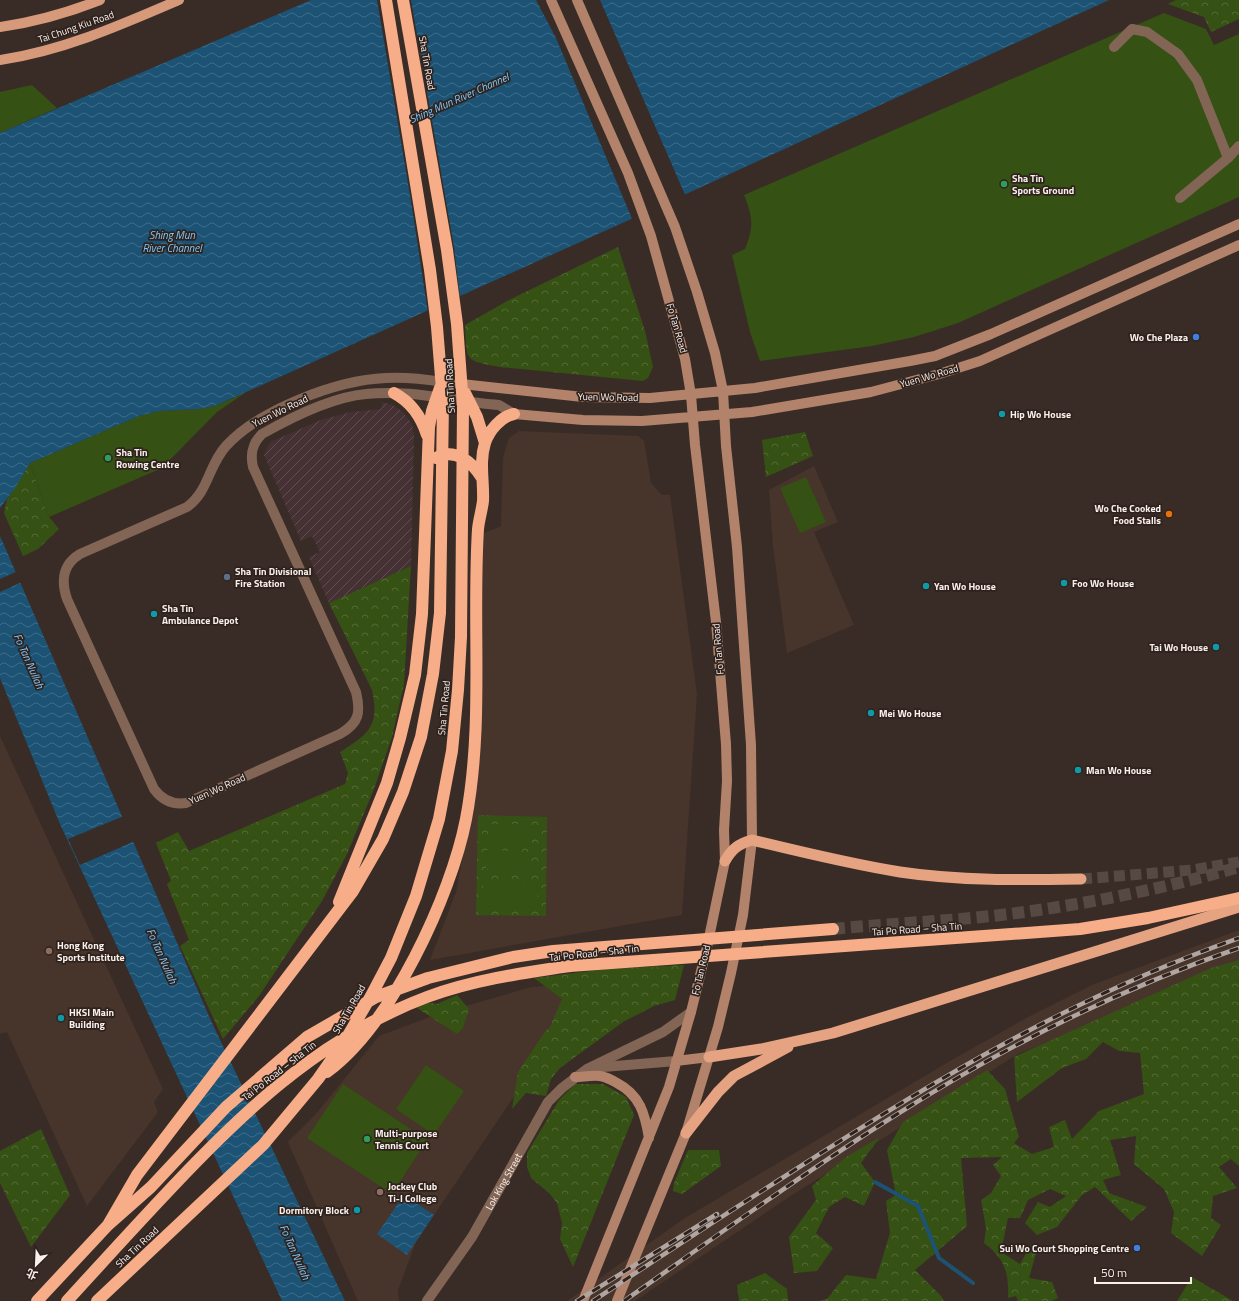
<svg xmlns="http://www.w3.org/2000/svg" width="1239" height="1301" viewBox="0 0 1239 1301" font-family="'Titillium Web','Noto Sans TC',sans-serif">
<defs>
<pattern id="industrial-furrows" width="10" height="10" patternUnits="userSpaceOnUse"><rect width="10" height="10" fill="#453034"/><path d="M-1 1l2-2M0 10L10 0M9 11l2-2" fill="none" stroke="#614e52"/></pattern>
<pattern id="forest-crowns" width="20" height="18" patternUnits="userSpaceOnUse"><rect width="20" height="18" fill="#365114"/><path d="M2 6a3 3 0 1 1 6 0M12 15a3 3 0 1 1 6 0" fill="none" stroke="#546a36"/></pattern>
<pattern id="water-waves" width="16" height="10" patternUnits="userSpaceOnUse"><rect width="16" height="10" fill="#1c5375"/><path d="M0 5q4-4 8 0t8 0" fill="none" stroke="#3e6c89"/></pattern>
</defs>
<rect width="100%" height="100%" fill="#392c26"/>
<path fill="url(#industrial-furrows)" d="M382,402L393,405L403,412L412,424L414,435L411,566L329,603L309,557L320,552L312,536L301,541L264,455L270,442L321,420L351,412L381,409Z"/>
<path fill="#47342b" d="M519,431L638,436L644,441L651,483L662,495H670L697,694L682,915L430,960L456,892L474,797L482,534L501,526L503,458L509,438Z
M814,466L838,522L814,532L854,625L787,653L773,546L769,490Z
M0,736L163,1089L154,1102L158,1112L87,1206L7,1032L0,1034Z
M1239,930V964L1018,1054L789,1197L635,1301H567L685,1218L950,1061L1028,1017L1092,985Z
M571,984L546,1041L521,1086L416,1242L398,1290L399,1301H358L288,1142L316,1114L379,1036L435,1015L531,987Z"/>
<path fill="url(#forest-crowns)" d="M1176,0H1239V19L1211,32L1204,17L1168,4Z
M618,247L645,331L653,367L648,378L643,381L500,367C463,360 467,361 465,325L509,300Z
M805,432L813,456L766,477L762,440Z
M30,463L49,517L59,529L38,549L23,556L4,513L7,499Z
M411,566L404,684L392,737L374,789L347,854L322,901L259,996L223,1039L180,946L189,940L167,884L171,881L156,843L178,832L189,851L345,784L348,773L340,752C368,734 380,727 372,690L329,603Z
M478,815L547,817L546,916L476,915Z
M1239,960V1166L1231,1159L1219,1167L1237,1188L1213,1196L1211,1218L1221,1225L1202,1256L1171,1233L1174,1212L1164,1189L1134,1164L1136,1136L1110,1140L1121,1175L1103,1180L1109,1193L1147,1207L1131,1221L1095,1187L1082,1195L1057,1227L1037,1235L1025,1223L1038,1202L1050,1207L1066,1196L1050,1189L1028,1200L1020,1218H1008L1001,1252L1020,1264L1031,1245L1037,1250L1029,1278L1052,1282L1058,1298L1052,1301H1018L1016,1296L1008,1298C1009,1272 1005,1259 984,1243L986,1228L981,1200L991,1193L1001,1176L993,1165L1002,1157L961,1158L967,1226L915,1270L941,1296L944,1301H820L827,1299L846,1275L876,1279L890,1233L886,1201L896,1195L887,1150L903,1122L987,1070L1005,1089L1019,1137L1014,1143L1032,1154L1054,1147L1049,1127L1065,1120L1072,1139L1099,1111L1144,1094L1140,1053L1119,1051L1103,1042L1086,1059L1062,1068L1017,1102L1014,1057L1211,968Z
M684,965L675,1000L654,1006L623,1022L560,1068L551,1079L546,1096L526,1093L512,1109L518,1072L546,1030L549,1029L562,999L534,978L607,969Z
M457,995L469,1009L463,1028L457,1034L417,1008L424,1002L437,1004Z
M575,1084H603L626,1097L634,1115L573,1267L560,1239L562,1223L557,1203L549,1193L531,1178L527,1167V1153L559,1100Z
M41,1129L70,1195L31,1247L0,1183V1151Z
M880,1137L861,1163L875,1182L864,1206L845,1197L829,1207L816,1233L833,1248L817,1271L794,1273L789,1237L816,1200L812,1186L846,1157Z
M688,1150H719L721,1166L682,1194L673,1191L674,1183Z
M765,1273L787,1289L788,1301H739L737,1285Z
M1192,1277L1233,1301H1177Z"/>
<path fill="#365114" d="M1164,13L1206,29L1214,45L1239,34V197L958,323L914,337L872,346L760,361L750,332L732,255L745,249C754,227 753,217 744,195Z
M32,85L57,108L0,133V92Z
M245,393L217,412L162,468L49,517L30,463L139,416L159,411L199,409L215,406Z
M806,477L826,522L800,533L780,488Z
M488,824H532V845H488Z
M487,850L531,852V871L486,869Z
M483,883L538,885L537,908L482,906Z
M426,1065L464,1091L434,1135L396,1109Z
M343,1084L427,1140L392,1194L307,1138Z"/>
<path fill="url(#water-waves)" d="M311,0H1109L638,216L215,406L199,409L159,411L139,416L30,463L15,488L0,508V133Z
M0,536L212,1023L345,1301H282L60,824L0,678Z
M404,1195L434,1215L407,1255L377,1234Z"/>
<path fill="#392c26" d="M377,0H411L454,247L460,298L428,313L411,201Z
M536,0H600L686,197L633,221L556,38Z
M18,571L22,582L0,592V579Z
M124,816L135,841L80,865L68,839Z"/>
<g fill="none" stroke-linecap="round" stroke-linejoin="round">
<path stroke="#1c5375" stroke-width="4" d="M875,1182L918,1206L939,1258L973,1283"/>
<path stroke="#564944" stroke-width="11" stroke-dasharray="11 5.5" stroke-linecap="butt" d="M1081,879L1192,870L1239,862"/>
<path stroke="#564944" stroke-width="12" stroke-dasharray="12 6" stroke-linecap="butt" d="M833,929C894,923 956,921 1017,913C1092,903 1166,888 1239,867"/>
<path stroke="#836556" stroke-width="10" d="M1114,47L1132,29L1147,32L1178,54L1197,80L1228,158
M1180,198L1228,158L1239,146"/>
<path stroke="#836556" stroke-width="10" d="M443,382C424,379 405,377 386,378C336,380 259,410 226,446C208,466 209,491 187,507L80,554C62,565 61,581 67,599L154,789C162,800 172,805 186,803L340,734C359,723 361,713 356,692L253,467C250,454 252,444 262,434C292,417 332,397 366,394C411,389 455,402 499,405L514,414"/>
<g stroke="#836556" stroke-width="10">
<path d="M591,1068L676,1061"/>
<path id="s1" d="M427,1301L472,1237L548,1102L562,1088L587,1069L663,1032L691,1012"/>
</g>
<path stroke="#b2836a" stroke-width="10" d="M551,0L628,173L651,236L685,359L691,395L695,445L716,622L726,744L727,781L724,830L725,861L707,947L691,1012L669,1087L583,1301
M577,0L675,227L697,292L715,353L723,391L726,446L737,547L751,745L752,840L743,915L731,973L718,1027L686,1133L617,1301
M443,382L583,397L650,398L755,388L910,361L935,356L991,334L1239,224
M514,414L583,420L642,421L752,412L871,392L939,374L980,361L1239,245
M676,1061L709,1057
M575,1077C582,1077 592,1075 600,1076C606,1077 612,1080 617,1083C640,1095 645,1114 649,1138"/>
<path stroke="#d6997a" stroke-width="10" d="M0,27C35,22 67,13 100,0
M0,60C62,51 121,25 179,0"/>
<path stroke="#e6a381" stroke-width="11" d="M725,861C732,849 738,844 752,840C801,852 850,864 900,872C960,881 1021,880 1081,879
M709,1057L761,1049L833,1033L1239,907
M686,1133L718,1092L734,1076L788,1047"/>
<path stroke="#f7ad88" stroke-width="12" d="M394,393C411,402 421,416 427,435
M465,393L477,417L485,443
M436,458C455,447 473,463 482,478
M339,902L387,783L400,738L415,675L422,614L429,427L432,411L440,388
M327,1072C391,1025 451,896 466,819C484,724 472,625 478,529C479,519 482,510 483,501C484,482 479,462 485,443C489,431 501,416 514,414
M108,1225L137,1175L353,891L383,839L403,792L421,737L433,674L440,613L443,402L437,327L430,270L386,0
M37,1301L108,1225L151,1187L226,1107L307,1037L376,997L428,978L513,957L553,951L833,929
M67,1301C98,1267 129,1233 160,1200C238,1116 318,1038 427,997C473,980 522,973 570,966L1080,929L1148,918L1239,898
M97,1301L263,1145L318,1079L346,1039L371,996L391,958L416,896L439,819L452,751L458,690L461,637L463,406L457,324L447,250L403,0"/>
<g stroke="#b0a5a1" stroke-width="4.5">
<path id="rail" d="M577,1301L717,1214
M593,1301C658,1258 724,1215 790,1173C934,1080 1076,995 1239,938
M624,1301C715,1237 805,1172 899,1113C1006,1046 1119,989 1239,948"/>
</g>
<use href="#rail" stroke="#2f221d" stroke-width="3" stroke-dasharray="9" stroke-linecap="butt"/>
</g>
<g fill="#2e9e5b" stroke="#2f221d" stroke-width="1.5">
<circle cx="1004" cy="184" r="4"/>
<circle cx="108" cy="458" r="4"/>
<circle cx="367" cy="1139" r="4"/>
</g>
<g fill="#3f7fe0" stroke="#2f221d" stroke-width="1.5">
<circle cx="1196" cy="337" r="4"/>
<circle cx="1137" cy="1248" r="4"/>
</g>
<g fill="#0f9aa8" stroke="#2f221d" stroke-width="1.5">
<circle cx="1002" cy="414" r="4"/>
<circle cx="1064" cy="583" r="4"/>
<circle cx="926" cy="586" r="4"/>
<circle cx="154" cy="614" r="4"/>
<circle cx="1216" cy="647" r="4"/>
<circle cx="871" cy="713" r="4"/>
<circle cx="1078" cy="770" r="4"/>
<circle cx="61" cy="1018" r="4"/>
<circle cx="357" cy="1210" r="4"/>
</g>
<circle fill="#e8710a" stroke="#2f221d" stroke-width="1.5" cx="1169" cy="514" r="4"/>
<circle fill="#5c6f8a" stroke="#2f221d" stroke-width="1.5" cx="227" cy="577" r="4"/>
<g fill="#8d6e63" stroke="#2f221d" stroke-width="1.5">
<circle cx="49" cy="951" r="4"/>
<circle cx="380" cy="1192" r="4"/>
</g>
<g text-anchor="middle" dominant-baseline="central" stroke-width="3.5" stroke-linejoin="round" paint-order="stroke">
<g font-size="10" fill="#f9f0ec" stroke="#2f221d">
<text transform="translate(76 27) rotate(-19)">Tai Chung Kiu Road</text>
<text transform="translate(427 63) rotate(80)">Sha Tin Road</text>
<text transform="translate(677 328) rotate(74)">Fo Tan Road</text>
<text transform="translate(929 376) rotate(-16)">Yuen Wo Road</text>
<text transform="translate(450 386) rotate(-93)">Sha Tin Road</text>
<text transform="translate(608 397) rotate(1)">Yuen Wo Road</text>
<text transform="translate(280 411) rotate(-26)">Yuen Wo Road</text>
<text transform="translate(718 649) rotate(-95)">Fo Tan Road</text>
<text transform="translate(444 708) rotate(-85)">Sha Tin Road</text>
<text transform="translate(217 789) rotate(-24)">Yuen Wo Road</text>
<text transform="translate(917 929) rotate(-4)">Tai Po Road – Sha Tin</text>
<text transform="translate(594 953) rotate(-6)">Tai Po Road – Sha Tin</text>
<text transform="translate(701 970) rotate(-76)">Fo Tan Road</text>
<text transform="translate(349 1009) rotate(-60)">Sha Tin Road</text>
<text transform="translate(279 1071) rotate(-38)">Tai Po Road – Sha Tin</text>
<text stroke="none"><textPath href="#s1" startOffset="142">Lok King Street</textPath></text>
<text transform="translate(137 1247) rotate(-43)">Sha Tin Road</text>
</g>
<g font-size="10" font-weight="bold" fill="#f9f0ec" stroke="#2f221d" text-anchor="start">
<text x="1012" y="178">Sha Tin<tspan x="1012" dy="12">Sports Ground</tspan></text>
<text x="1188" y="337" text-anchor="end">Wo Che Plaza</text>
<text x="1010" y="414">Hip Wo House</text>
<text x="116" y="452">Sha Tin<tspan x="116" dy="12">Rowing Centre</tspan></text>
<text x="1161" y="508" text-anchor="end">Wo Che Cooked<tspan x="1161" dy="12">Food Stalls</tspan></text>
<text x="235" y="571">Sha Tin Divisional<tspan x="235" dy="12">Fire Station</tspan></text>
<text x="1072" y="583">Foo Wo House</text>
<text x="934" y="586">Yan Wo House</text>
<text x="162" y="608">Sha Tin<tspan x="162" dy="12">Ambulance Depot</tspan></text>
<text x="1208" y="647" text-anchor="end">Tai Wo House</text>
<text x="879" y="713">Mei Wo House</text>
<text x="1086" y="770">Man Wo House</text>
<text x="57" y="945">Hong Kong<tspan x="57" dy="12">Sports Institute</tspan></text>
<text x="69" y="1012">HKSI Main<tspan x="69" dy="12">Building</tspan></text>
<text x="375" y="1133">Multi-purpose<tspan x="375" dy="12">Tennis Court</tspan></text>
<text x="388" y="1186">Jockey Club<tspan x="388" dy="12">Ti-I College</tspan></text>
<text x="349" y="1210" text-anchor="end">Dormitory Block</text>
<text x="1129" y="1248" text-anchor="end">Sui Wo Court Shopping Centre</text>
</g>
<g font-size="11" font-style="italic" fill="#80cafe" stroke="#2f221d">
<text transform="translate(459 98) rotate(-24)">Shing Mun River Channel</text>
<text x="172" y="235">Shing Mun<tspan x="172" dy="13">River Channel</tspan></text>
<text transform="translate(29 661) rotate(66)">Fo Tan Nullah</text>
<text transform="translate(162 956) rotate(66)">Fo Tan Nullah</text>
<text transform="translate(295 1252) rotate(66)">Fo Tan Nullah</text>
</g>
</g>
<g transform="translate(36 1265) rotate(204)" stroke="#2f221d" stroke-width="3" paint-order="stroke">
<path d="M0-3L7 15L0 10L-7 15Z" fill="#f9f0ec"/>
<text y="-6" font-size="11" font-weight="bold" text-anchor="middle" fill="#f9f0ec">北</text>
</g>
<path d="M1095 1277v6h96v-6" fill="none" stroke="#f9f0ec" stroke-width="2"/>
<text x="1101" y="1277" font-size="12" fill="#f9f0ec" stroke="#2f221d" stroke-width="3" paint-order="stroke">50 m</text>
</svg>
